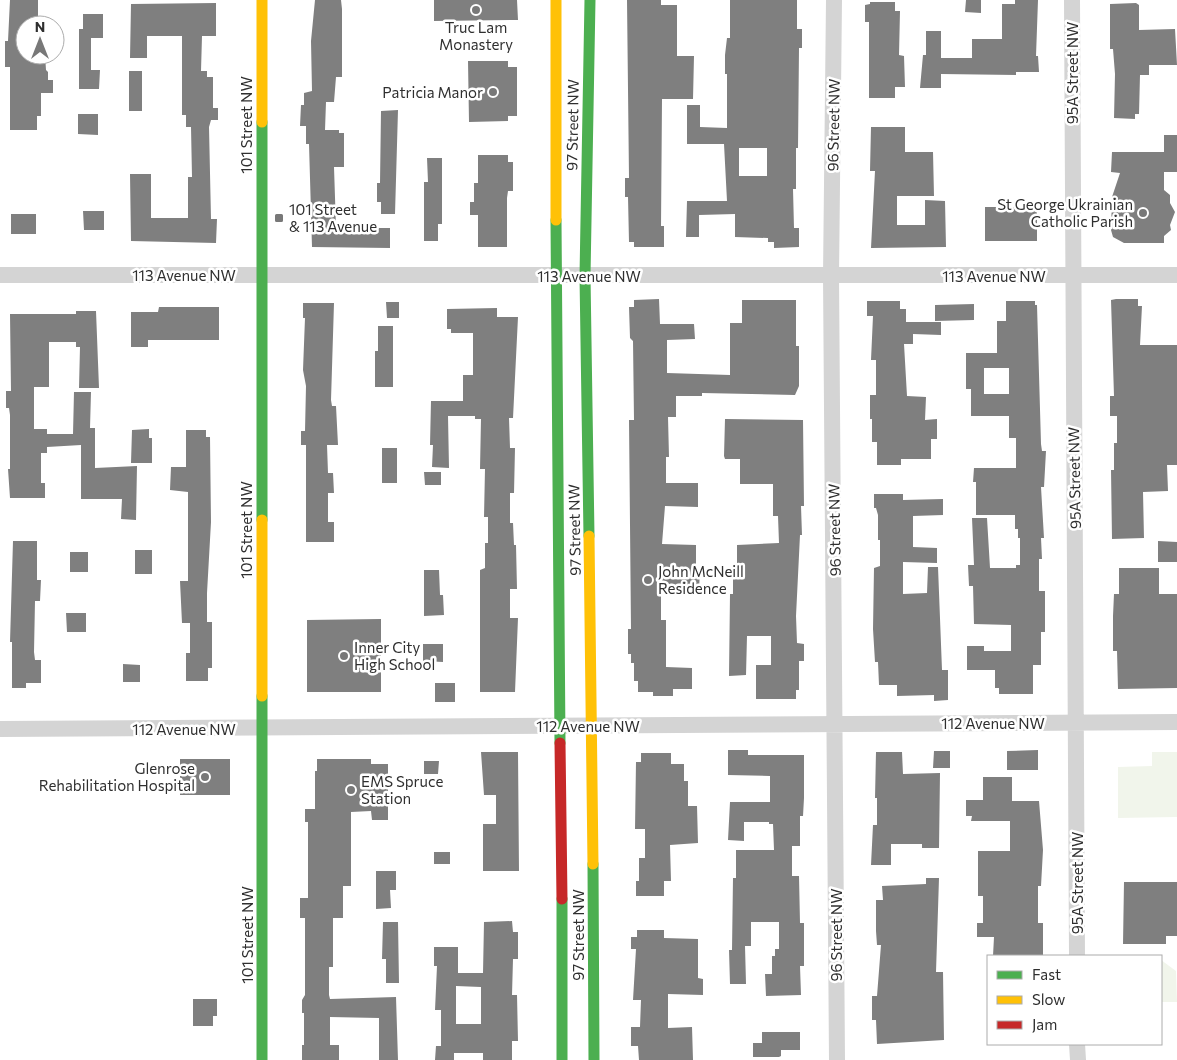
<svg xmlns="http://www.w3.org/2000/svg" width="1177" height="1060" viewBox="0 0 1177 1060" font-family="Commissioner,sans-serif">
<rect width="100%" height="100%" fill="#fff"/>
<path fill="#f1f5eb" d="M1152,752H1177V817L1118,818V767L1152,766Z
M1161,960L1176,971L1177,1002H1161Z"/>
<path fill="#7f7f7f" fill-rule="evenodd" d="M10,0H38V25H25V55H45L46,70L48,72V80H53V93H41V116H37V130H10V67H5V41H8Z
M315,0H341L342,9V77H336L334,102H326L325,130H339V133H344V167H334L336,228H390V248L312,247L309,144H306V126H300L301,105H304V93L312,91L311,41Z
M434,0H517L518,20L434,21Z
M627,0H661V5H677V56H694L693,99H662L661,226H664V247H634V242H629L628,197H625V178H629Z
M730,0H797V29H802V48H799L798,148H796V189H793L794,228H799V247L774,248V242H768V238L735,237V214L699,215V237H686L687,201H727L724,144H687V105H700V127L727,128V74H725V55L727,38H730ZM739,148H767V176H739Z
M966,0H981V13L965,12Z
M1015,0H1038L1036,56H1038L1039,72H1016V75L941,74V88H920L923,55H926V31H941V58H972V39H1002V4H1015Z
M870,2H895V11H900L899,55L904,56L905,87H895V98H869V22H865V5L870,4Z
M216,3V36H202L201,71H207V77H213V108H218V120H211L209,127L211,219H217L216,243L131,241L130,174H151V218H188V177H192L191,127H186V115H182V36H147V58H130L131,4Z
M1136,3L1139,5V30L1175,29L1177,65H1149V75H1140L1139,114H1135V119L1114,118L1115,74L1113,49H1110V4Z
M83,14H103V38H91V70H100L99,89H79V29H83Z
M468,61H508V67H517V116H508V121L469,122Z
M129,71H142V111H129Z
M398,110L395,214H381V202H377V183H380L381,111Z
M78,114H98V135L78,134Z
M871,127H905V152H933L934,196H897V225H925V200L945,201L946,247L871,248L875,171H870Z
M1164,135H1177V172H1164V190L1170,195V203L1175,212L1170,225L1171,230L1164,236V243H1124L1113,237L1111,230L1112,197L1120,173L1111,172L1112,152H1164Z
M478,155H508V162H513V191H508L507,198V247H478V215H470V202H474V183H478Z
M427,158H442V224H438V241H424V182H428Z
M985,207H1037V241H985Z
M83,211H104V230H84Z
M11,214H36V234H11Z
M659,299L660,324H694L695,339L667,340V373L730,375V323H742V300H796V346H799V386L795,395L702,393V396H676V417H668L669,457H666V483H698V507L665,506L662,544L696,545V569H700L699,591H661V620H666V667L692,668V689H673V696H653V692H638V681H634V663H631V654H628V629H631L629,420H634L633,341L630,338L629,307H634V300Z
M1116,299H1138V306H1142L1140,345H1177V465H1167L1168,491L1143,492L1144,538L1112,539L1111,470H1114V443H1117V416H1110V396H1114L1111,300Z
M867,301H900V309H906V322H941V335L913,334V344H904L907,396L926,397L925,420L937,419V439H931V459H901V465H877V442H872V419H870V395H876V360H871L873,316H867Z
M1006,301H1035V305H1037L1041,444L1042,451H1046L1044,487H1041L1044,538H1041L1042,559H1039V591H1045V632H1041V665H1033V694H999V688H995V670H967V646H984V651H1011V625L974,624L973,586H969L968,565H974L972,518H987L990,568H1016V565H1020V538H1018V529H1015V515H976V482H973L974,468H1016V438H1009V416H971V389H966V353H997V321H1006ZM984,368H1009V394H984Z
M386,302H399V318H387Z
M303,303H334L331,400L332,406H336L338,445H327L328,473H333L334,493H328V522H334V542H306V445H301V431H305L306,386L303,370L305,318H303Z
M974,304V320L935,321V305Z
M159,307H219V340H148V347H131V312H158Z
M497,308V317H518L513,418H509L510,448H515L514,493H510V523H513L514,545H516L517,589H510V618H518L515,692H480V570L485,568V543H488V517H484L485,469H480L481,419H475V416H448L449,468L432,467L433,445H430L431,401H463V375H473V333H451V329H447V309Z
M76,311H96L99,388H79L80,347H76V342H49V387H34V429H47V434H73L74,392H91L90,428H95V468L137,466L136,520L121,519L122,499H81V445L47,447V453H41V483H45V498H10L8,469H10V415L9,408H6V391H11L10,314H76Z
M378,326H393V387H375V351H378Z
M725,419L803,420L804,506H801L802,535H800L796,616L797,643L804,644V661H799V690H796V699H756V665H771V636H747L746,675L729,676L730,594H733V569H737V545L779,543L778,516H773V484H740V459H725L724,456Z
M149,429V438H152V463H131L132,430Z
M186,430H206V437H210L211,522L207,593V622H212V668H208V681H186V653H190V623H182L180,581H188V492L170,490L171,467H186Z
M382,448H397V483H382Z
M424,472H441V485H425Z
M874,494H903V500L943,499V515L913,516V547L937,548V563L903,562V594L927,593L928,567H938L942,670H948V700L934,701V695L897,696V685H879L878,662H875L873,629L874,568L880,566V540H878V515L876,508H874Z
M13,541H37V580H41L40,601H35L34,652L35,660H41V683H26V688H12V642H10Z
M1158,541L1177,542V562H1158Z
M135,550H152V574H135Z
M70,552H88V572H70Z
M1119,568H1159V594H1177V688L1118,689L1117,651H1113V616L1114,594H1119Z
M424,570H439L440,595H443L444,615L424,616Z
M66,613H86V632H67Z
M381,619V692H307V620Z
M423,644H443V662L423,661Z
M123,664L140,665V682H123Z
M435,683H455V702H435Z
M728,750H748V755H804V798L803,816H800V846H792V876H799L800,923H804V966H800L801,995L766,996L765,974H772V956H775V949H779V922H751V946H745L746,984H730L729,950H732L733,878H736V850H774L773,824H769V822H744V841L728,840L730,802H770V776L728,775Z
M1038,750V770H1007V751Z
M934,751H950V768H933Z
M481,752H518L519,871H483V824H496V795H484Z
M876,752H902L903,774L940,773L939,848H922V844H891V865H871L873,825H877V798H875Z
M641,753H671V764H684V781H688V806H697L698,843L670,845L671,881H664V896H636V881H639V858H645V829H635L636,762H641Z
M180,759H230V795H180Z
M317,759H371V764H388V820H372L371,811L351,812V886H343V918H333V967H329V995L330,999L396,997L398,1060H379V1018L330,1017V1045H339V1060H302V1045H304V1013H302V1000L305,995V918H300V898H308V822H305V809H315V771H317Z
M424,761H439L438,774H424Z
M983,777H1012V801H1039L1043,850L1041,886H1038V923H1043V956H993L994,937H977V923H983V896H978V851H1010V821H971L972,816H966V800H983Z
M434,852H450V864H434Z
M376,871H396V890H390L391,908L376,909Z
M926,878H939L936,972H943L944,1040L877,1044L876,1020H872V996H877L881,945H877L876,931V900H883L882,886L926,884Z
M1124,882H1177V936H1166V944H1123Z
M512,921L513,932H518V959H513L512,995H517L518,1041H512V1060H483V1053H454V1060H435L436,1046H441V1010H435L437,966H434V947H458V973H483L484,922ZM456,986L481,987V1024H456Z
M383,922H398L399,983H386V959H382Z
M637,930H664V938L698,939V978L703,979V995L668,994V1028L692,1027L693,1060H639L638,1046H631V1027H640L641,1000H633L636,949H631V937H637Z
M193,999H217V1016H213V1026H193Z
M762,1032H800V1050H781V1056L779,1057H753V1043H762Z"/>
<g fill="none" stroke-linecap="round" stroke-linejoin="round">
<path stroke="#d4d4d4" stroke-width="16" d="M834,0L831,276L837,1060
M1072,0L1077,956
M0,275H1177
M0,729L1177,722
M1077,1044L1078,1060"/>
<path stroke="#4caf50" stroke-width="11" d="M262,122V520
M556,220L560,743
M589,536L585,276L590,0
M262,696V1060
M593,864L594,1060
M562,899V1060"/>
<path stroke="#ffc107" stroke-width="11" d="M262,0V122
M556,0V220
M262,520V696
M589,536L593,864"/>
<path stroke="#c62828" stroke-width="11" d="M560,743L562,899"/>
</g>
<g fill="#787878" stroke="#fff" stroke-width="2">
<circle cx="476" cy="10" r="5"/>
<circle cx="493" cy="92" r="5"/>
<circle cx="1143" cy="213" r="5"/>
<rect x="274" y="213" width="10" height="10" rx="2.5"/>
<circle cx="648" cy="580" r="5"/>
<circle cx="344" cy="656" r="5"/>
<circle cx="205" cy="777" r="5"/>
<circle cx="351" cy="790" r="5"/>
</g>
<g text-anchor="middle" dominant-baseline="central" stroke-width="5" stroke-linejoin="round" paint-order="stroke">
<g font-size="15" fill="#2f2f2f" stroke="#fff" text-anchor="start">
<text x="476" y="27" text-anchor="middle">Truc Lam<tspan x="476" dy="17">Monastery</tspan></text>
<text x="483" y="92" text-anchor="end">Patricia Manor</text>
<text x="1133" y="204" text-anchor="end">St George Ukrainian<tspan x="1133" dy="17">Catholic Parish</tspan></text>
<text x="289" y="209">101 Street<tspan x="289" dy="17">&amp; 113 Avenue</tspan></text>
<text x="658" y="571">John McNeill<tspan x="658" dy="17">Residence</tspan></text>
<text x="354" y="647">Inner City<tspan x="354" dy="17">High School</tspan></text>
<text x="195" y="768" text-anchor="end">Glenrose<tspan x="195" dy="17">Rehabilitation Hospital</tspan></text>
<text x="361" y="781">EMS Spruce<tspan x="361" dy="17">Station</tspan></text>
</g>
<g font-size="15" fill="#2f2f2f" stroke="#fff">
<text transform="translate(1072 73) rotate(-90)">95A Street NW</text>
<text transform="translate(246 125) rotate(-90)">101 Street NW</text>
<text transform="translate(572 125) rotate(-89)">97 Street NW</text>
<text transform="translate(833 125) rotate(-89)">96 Street NW</text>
<text x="184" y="275">113 Avenue NW</text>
<text x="589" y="276">113 Avenue NW</text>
<text x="994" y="276">113 Avenue NW</text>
<text transform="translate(1074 478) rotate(-91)">95A Street NW</text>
<text transform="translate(246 530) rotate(-90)">101 Street NW</text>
<text transform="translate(574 530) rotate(-91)">97 Street NW</text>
<text transform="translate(834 530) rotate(-91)">96 Street NW</text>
<text x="993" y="723">112 Avenue NW</text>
<text x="588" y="726">112 Avenue NW</text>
<text x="184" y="729">112 Avenue NW</text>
<text transform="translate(1077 883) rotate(-90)">95A Street NW</text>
<text transform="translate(247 935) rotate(-90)">101 Street NW</text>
<text transform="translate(578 935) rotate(-90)">97 Street NW</text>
<text transform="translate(836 935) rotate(-90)">96 Street NW</text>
</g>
</g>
<rect x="987" y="955" width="175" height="90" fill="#ffffff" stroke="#acacac"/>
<rect x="997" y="971" width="25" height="8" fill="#4caf50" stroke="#acacac"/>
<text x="1032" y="980" font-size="15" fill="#2f2f2f">Fast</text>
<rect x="997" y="996" width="25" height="8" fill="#ffc107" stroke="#acacac"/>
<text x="1032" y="1005" font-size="15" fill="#2f2f2f">Slow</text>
<rect x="997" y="1021" width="25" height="8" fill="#c62828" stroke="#acacac"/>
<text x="1032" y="1030" font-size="15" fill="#2f2f2f">Jam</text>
<g transform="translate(40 40)"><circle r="24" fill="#ffffff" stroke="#acacac"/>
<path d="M0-4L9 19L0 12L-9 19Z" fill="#787878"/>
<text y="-8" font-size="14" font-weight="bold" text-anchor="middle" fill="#2f2f2f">N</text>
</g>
</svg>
